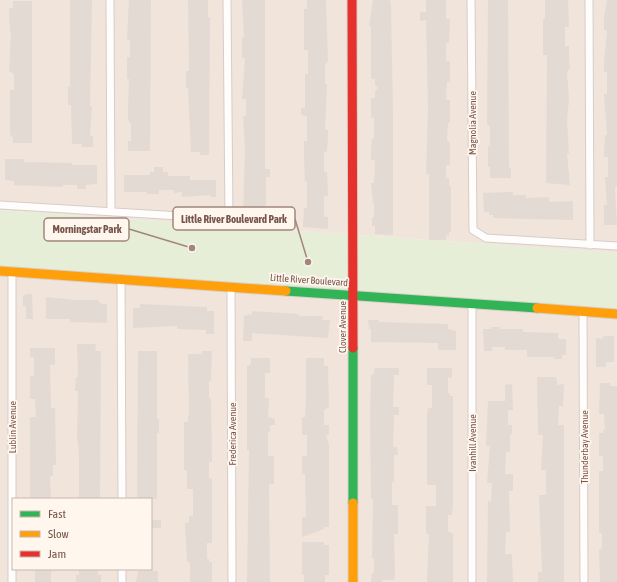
<svg xmlns="http://www.w3.org/2000/svg" width="617" height="582" viewBox="0 0 617 582" font-family="'Asap Condensed',sans-serif">
<rect width="100%" height="100%" fill="#f8f2ed"/>
<path fill="#f1e4da" fill-rule="evenodd" d="M0,0H617V253L0,210Z
M0,270L617,313V582H0ZM13,499H151V569H13Z"/>
<path fill="#e7eed7" d="M0,210L617,253V314L0,271Z"/>
<path fill="#e4dad4" d="M70,0H92L90,106H92L90,136H93V147H82V144H72L71,105H68V87H70Z
M129,0H151L150,151H128V141H131V124L128,120V108L129,82V79H127V57H130V41L127,39Z
M188,0H208V17H210L209,155H200V152H191L188,88H186V71H189Z
M242,0H265V169H270V177H266V227L245,226V218H243L245,149L243,116H246V99H242L245,58H242V37H244Z
M307,0H326L328,61L325,65V84H327L325,130H328V139L327,151L324,153V172H327L328,196H324V214L325,217H328V229L303,227L304,208H307V182H305L304,159V141H307V116H303L301,113V108H305V74H308V50H304V9H307Z
M373,0H390L391,8L393,111V235L375,234V226H372V217H374V203H373L371,183H374L375,160H371V152L372,139H374V118H371V98H375V91L378,88L375,85V79H371V26H369Z
M426,0H446V19H450L449,43H446V61H450V82H447L446,100H450V123H448L447,140L450,143V165H446V178H449V186H451V232H449V236L446,235V240H429V174H426L428,110L426,20L420,21V12H426Z
M488,0H508L509,168H511V178H490V167H488V146H490V127L487,124Z
M545,0H568L569,27H565V46H569V59L570,68L567,72L569,99L567,121L569,154H567L570,185L546,183L547,55H543V19H545Z
M607,0H617V185L615,188L617,225H604V205H607L605,177H608V157H604L605,135H607L604,94H607V72H604V63L607,30H604V18Z
M13,1H32V143H13V138L10,134V90H14V74L9,71L11,33L10,31L9,8H13Z
M5,159H24V162L72,163V165H97V184L86,185V189H77V185H63V187L14,185V181L5,180Z
M154,167H163V172H168V176H190V180H216V197H210V195L182,197V192L174,193V190H159V194H147V192H124V175H150V172H154Z
M513,192V195H526V198L549,197V202L573,201V220L493,218V215H489V212H484L483,193Z
M26,294H32L33,319H26V306H23V296Z
M46,297L76,300H98L101,304H107V323L70,322V319H46Z
M140,304L207,307V311H214V334H206V330L177,329V326L133,328V308H140Z
M252,311L299,314V316H323L322,320H330L328,338L252,333V341H243L244,316L252,314Z
M368,320H379V322L448,324V329L456,331V350H438V343L371,342V329H369Z
M491,327H500V329H523V332L558,333V339H566V355H562V359H554V357H527V350H505V347H492V351H484L483,329H491Z
M603,336H614V362H606V367H596V338L603,339Z
M77,344H96L95,351H101L100,499H79V457L78,441H77L78,391H75L76,377H78Z
M30,348H55V365H50L51,408H55L56,465H53V476H50L51,499H30V417H36L35,399H30V376H34V357H30Z
M138,351H157V419H159V433H157V499H137Z
M202,351H212L211,381H209V398L211,399L212,462H209V478L212,479V543H207V559H209V562H212V582H190V562H187L185,523H189V516H193V489H187V470H184V422H188V415H189L188,354H202Z
M251,358H270V373H265V398H269L268,417L275,419V425H270V432H268V456H274V484H269L270,582H247L249,450H247V366H249L251,363Z
M306,358H324V366H328L329,407L324,410V425H329V435H326L329,444V527H324V529L302,537V517H306L305,474H302V456H307V435H302V417H305L306,400Z
M375,368H399V375H394L393,407H399V415H394L393,447H397L398,455H394V482H392V505H398V534H394L395,573L394,580H382V582H371L372,573H374V559L372,558L373,499H371L370,415L371,375H373Z
M427,368H452V378L448,377V393H450V396H453V505L452,515H448V531L453,534V582H427L429,534H426V506H436V485H427V414L428,408H432V385H427Z
M537,377H556L558,385L564,384L563,406H559L558,425H564V582H538V572H542L539,495H546V470H541L543,435H538Z
M600,383H610V386H617V582H600L599,550L602,548V533H599V471H603V456H599V433H603V430H605L604,414H599Z
M512,384L513,410H508V425H512V434H510V452H506L505,474H513V491H509L510,532H506L505,554H512L513,582H487L488,501L491,502L492,483H487L490,446H486L488,401H505V385Z
M151,520H161V528H151Z
M302,542H324V545H329V575H325V582H304V575H302Z
M51,569V582H35V570Z
M79,569H98V575H101V582H76V575H79Z
M138,571H158V582H136Z"/>
<g fill="none" stroke-linecap="round" stroke-linejoin="round">
<g stroke="#d6cdc9" stroke-width="9">
<path id="street" d="M110,0L111,211
M471,0L473,230L486,238L617,246
M589,0L590,245
M0,205L229,219L227,0
M12,271V582
M121,279L122,499
M231,287L232,582
M472,303V582
M583,311L584,582
M122,569V582"/>
</g>
<g stroke="#d9ceca" stroke-width="11">
<path id="fast" d="M286,291L537,308
M353,348V503"/>
</g>
<g stroke="#d9ceca" stroke-width="11">
<path id="slow" d="M0,271L286,291
M537,308L617,314
M353,503V582"/>
</g>
<g stroke="#d9ceca" stroke-width="11">
<path id="jam" d="M352,0L353,348"/>
</g>
<use href="#street" stroke="#fefdfc" stroke-width="7"/>
<use href="#fast" stroke="#30b455" stroke-width="9"/>
<use href="#slow" stroke="#ff9f0a" stroke-width="9"/>
<use href="#jam" stroke="#e5322d" stroke-width="9"/>
</g>
<g text-anchor="middle" dominant-baseline="central" stroke-width="3.5" stroke-linejoin="round" paint-order="stroke">
<g font-size="10" fill="#77554b" stroke="#fff6ee">
<text transform="translate(472 123) rotate(-90)">Magnolia Avenue</text>
<text transform="translate(309 280) rotate(4)">Little River Boulevard</text>
<text transform="translate(342 327) rotate(-90)">Clover Avenue</text>
<text transform="translate(12 427) rotate(-90)">Lublin Avenue</text>
<text transform="translate(232 434) rotate(-90)">Frederica Avenue</text>
<text transform="translate(472 443) rotate(-90)">Ivanhill Avenue</text>
<text transform="translate(584 447) rotate(-90)">Thunderbay Avenue</text>
</g>
</g>
<path fill="none" stroke="#a0867e" stroke-width="1.5" d="M308 262L295 219M192 248L129 229"/>
<g fill="#a0867e" stroke="#fff6ee" stroke-width="1.5">
<circle cx="308" cy="262" r="4"/>
<circle cx="192" cy="248" r="4"/>
</g>
<g fill="#fff6ee" stroke="#a0867e" stroke-width="1.5">
<rect x="173" y="207" width="122" height="23" rx="4"/>
<rect x="44" y="218" width="85" height="23" rx="4"/>
</g>
<g font-size="11" text-anchor="middle" font-weight="bold" fill="#77554b">
<text x="234" y="223">Little River Boulevard Park</text>
<text x="87" y="233">Morningstar Park</text>
</g>
<rect x="12" y="498" width="140" height="72" fill="#fff6ee" stroke="#c9b6ad"/>
<rect x="20" y="511" width="20" height="6" fill="#30b455" stroke="#c9b6ad"/>
<text x="48" y="518" font-size="12" fill="#77554b">Fast</text>
<rect x="20" y="531" width="20" height="6" fill="#ff9f0a" stroke="#c9b6ad"/>
<text x="48" y="538" font-size="12" fill="#77554b">Slow</text>
<rect x="20" y="551" width="20" height="6" fill="#e5322d" stroke="#c9b6ad"/>
<text x="48" y="558" font-size="12" fill="#77554b">Jam</text>
</svg>
